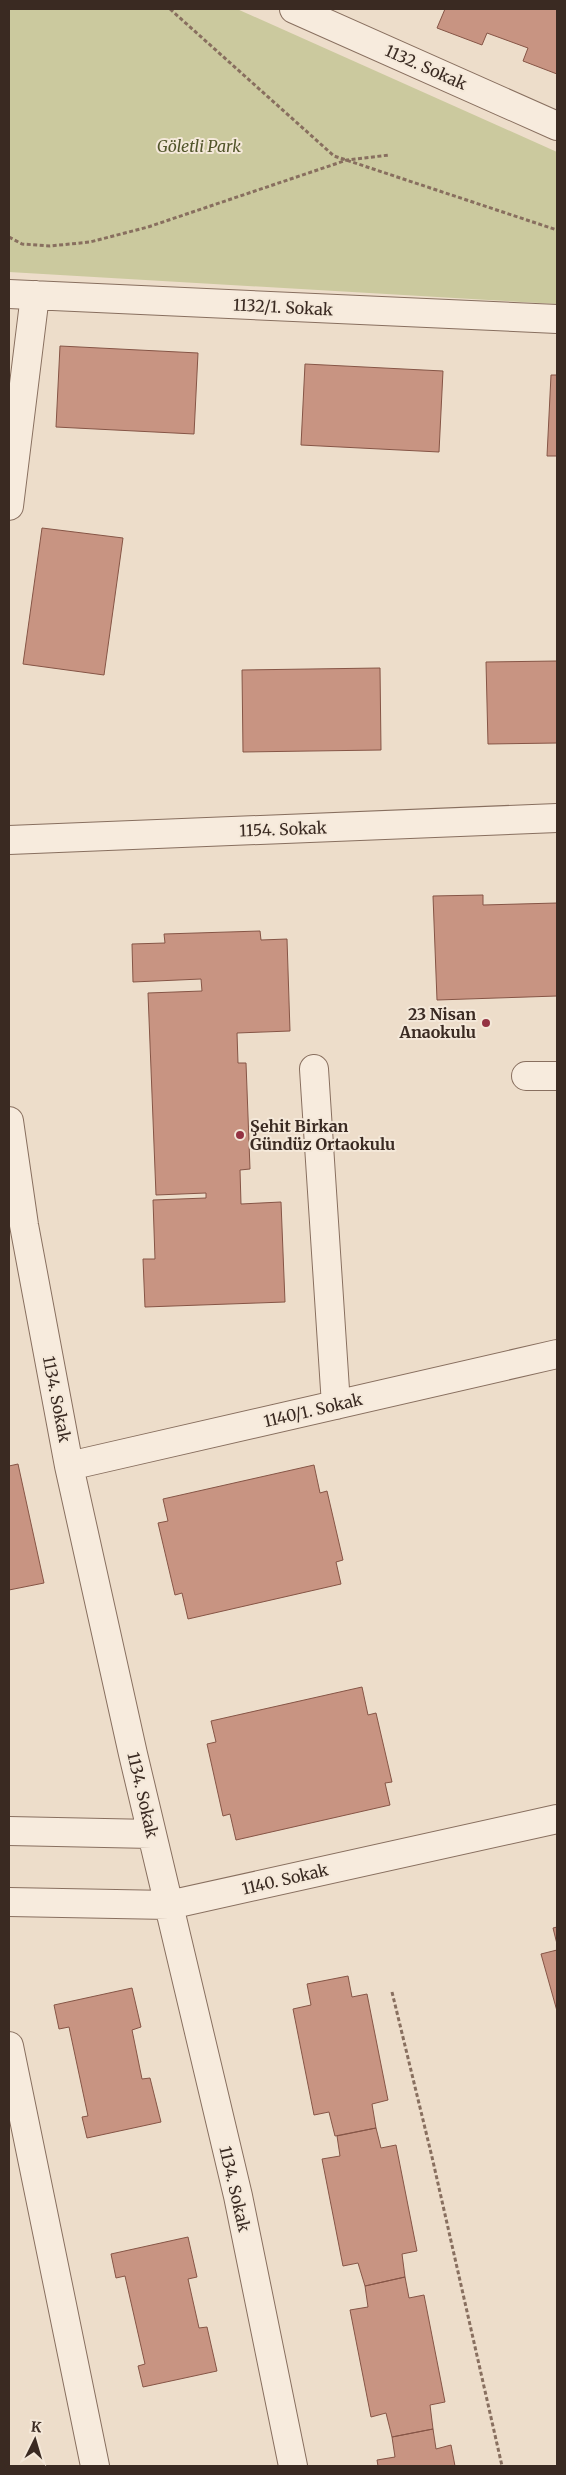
<svg xmlns="http://www.w3.org/2000/svg" width="566" height="2475" viewBox="0 0 566 2475" font-family="Merriweather,serif">
<rect width="100%" height="100%" fill="#edddca"/>
<path fill="#cbc99e" d="M9,9H237L557,152V304L9,272Z"/>
<path fill="#c89482" stroke="#865546" d="M445,9H557V74L523,61L528,48L487,33L482,45L437,28Z
M60,346L198,353L194,434L56,427Z
M305,364L443,371L439,452L301,445Z
M551,375H557V456H547Z
M42,528L123,538L104,675L23,664Z
M557,661V743L488,744L486,662Z
M380,668L381,750L243,752L242,670Z
M483,895V905L557,903V996L437,1000L433,896Z
M260,931L261,940L287,939L290,1031L237,1033L238,1063H246L250,1169L240,1170L241,1204L281,1202L285,1302L145,1307L143,1259H155L153,1200L206,1198V1193L156,1195L148,993L202,991L201,979L133,982L132,944L165,943L164,934Z
M18,1464L44,1583L9,1590V1466Z
M314,1465L320,1493L327,1491L343,1560L336,1562L341,1584L188,1619L182,1593L175,1595L158,1523L168,1521L163,1499Z
M362,1687L368,1715L376,1713L392,1782L385,1783L390,1805L236,1840L230,1814L223,1816L207,1744L216,1742L211,1721Z
M557,1927V1944L553,1928Z
M557,1950V2011L541,1954Z
M348,1976L352,1997L367,1994L388,2100L372,2104L376,2128L335,2136L329,2112L314,2115L293,2009L311,2005L307,1984Z
M132,1988L141,2027L132,2030L142,2079L150,2078L161,2122L87,2138L82,2117L88,2116L69,2027L59,2029L54,2005Z
M376,2128L381,2148L396,2145L417,2251L402,2254L405,2277L365,2286L358,2263L343,2266L322,2159L340,2156L337,2136Z
M188,2237L197,2277L188,2279L199,2328L207,2327L217,2371L143,2387L138,2366L145,2364L125,2276L116,2278L111,2254Z
M405,2277L409,2298L424,2295L445,2402L430,2405L433,2429L392,2437L386,2413L371,2417L350,2310L368,2307L365,2286Z
M433,2429L436,2449L451,2445L455,2466H378L377,2460L395,2457L392,2437Z"/>
<g fill="none" stroke-linecap="round" stroke-linejoin="round">
<g stroke="#886f5f" stroke-width="30">
<path id="minor" d="M294,9L557,126
M9,294L557,319
M9,506L35,295
M9,840L557,818
M314,1069L336,1405
M526,1076H557
M9,1121L24,1225L69,1466L133,1754L238,2196L293,2466
M69,1466L557,1354
M9,1831L152,1834
M9,1902L169,1905L557,1819
M9,2046L95,2466"/>
</g>
<path stroke="#886f5f" stroke-width="3" stroke-dasharray="4 2.5" stroke-linecap="butt" d="M170,9L334,156L557,230
M9,237L22,244L50,246L90,242L148,227L347,160L389,155
M392,1992L432,2157L502,2466"/>
<use href="#minor" stroke="#f7ebdd" stroke-width="28"/>
</g>
<g fill="#943343" stroke="#f4e8d9" stroke-width="2">
<circle cx="486" cy="1023" r="5"/>
<circle cx="240" cy="1135" r="5"/>
</g>
<g text-anchor="middle" dominant-baseline="central" stroke-width="4" stroke-linejoin="round" paint-order="stroke">
<g font-size="16" fill="#3a2a22" stroke="#f4e8d9">
<text transform="translate(426 67) rotate(24)">1132. Sokak</text>
<text transform="translate(283 307) rotate(3)">1132/1. Sokak</text>
<text transform="translate(283 829) rotate(-2)">1154. Sokak</text>
<text transform="translate(57 1399) rotate(79)">1134. Sokak</text>
<text transform="translate(313 1410) rotate(-13)">1140/1. Sokak</text>
<text transform="translate(143 1795) rotate(77)">1134. Sokak</text>
<text transform="translate(285 1879) rotate(-13)">1140. Sokak</text>
<text transform="translate(235 2189) rotate(77)">1134. Sokak</text>
</g>
<g font-size="16" font-style="italic" fill="#51552a" stroke="#f4e8d9">
<text x="199" y="146">Göletli Park</text>
</g>
<g font-size="16" font-weight="bold" fill="#3a2a22" stroke="#f4e8d9" text-anchor="end">
<text x="476" y="1014">23 Nisan<tspan x="476" dy="18">Anaokulu</tspan></text>
<text x="250" y="1126" text-anchor="start">Şehit Birkan<tspan x="250" dy="18">Gündüz Ortaokulu</tspan></text>
</g>
</g>
<rect width="566" height="2475" fill="none" stroke="#3a2a22" stroke-width="20"/>
<g transform="translate(35 2440) rotate(5)" stroke="#f4e8d9" stroke-width="4" paint-order="stroke">
<path d="M0-4L9 19L0 12L-9 19Z" fill="#3a2a22"/>
<text y="-8" font-size="14" font-weight="bold" text-anchor="middle" fill="#3a2a22">K</text>
</g>
</svg>
